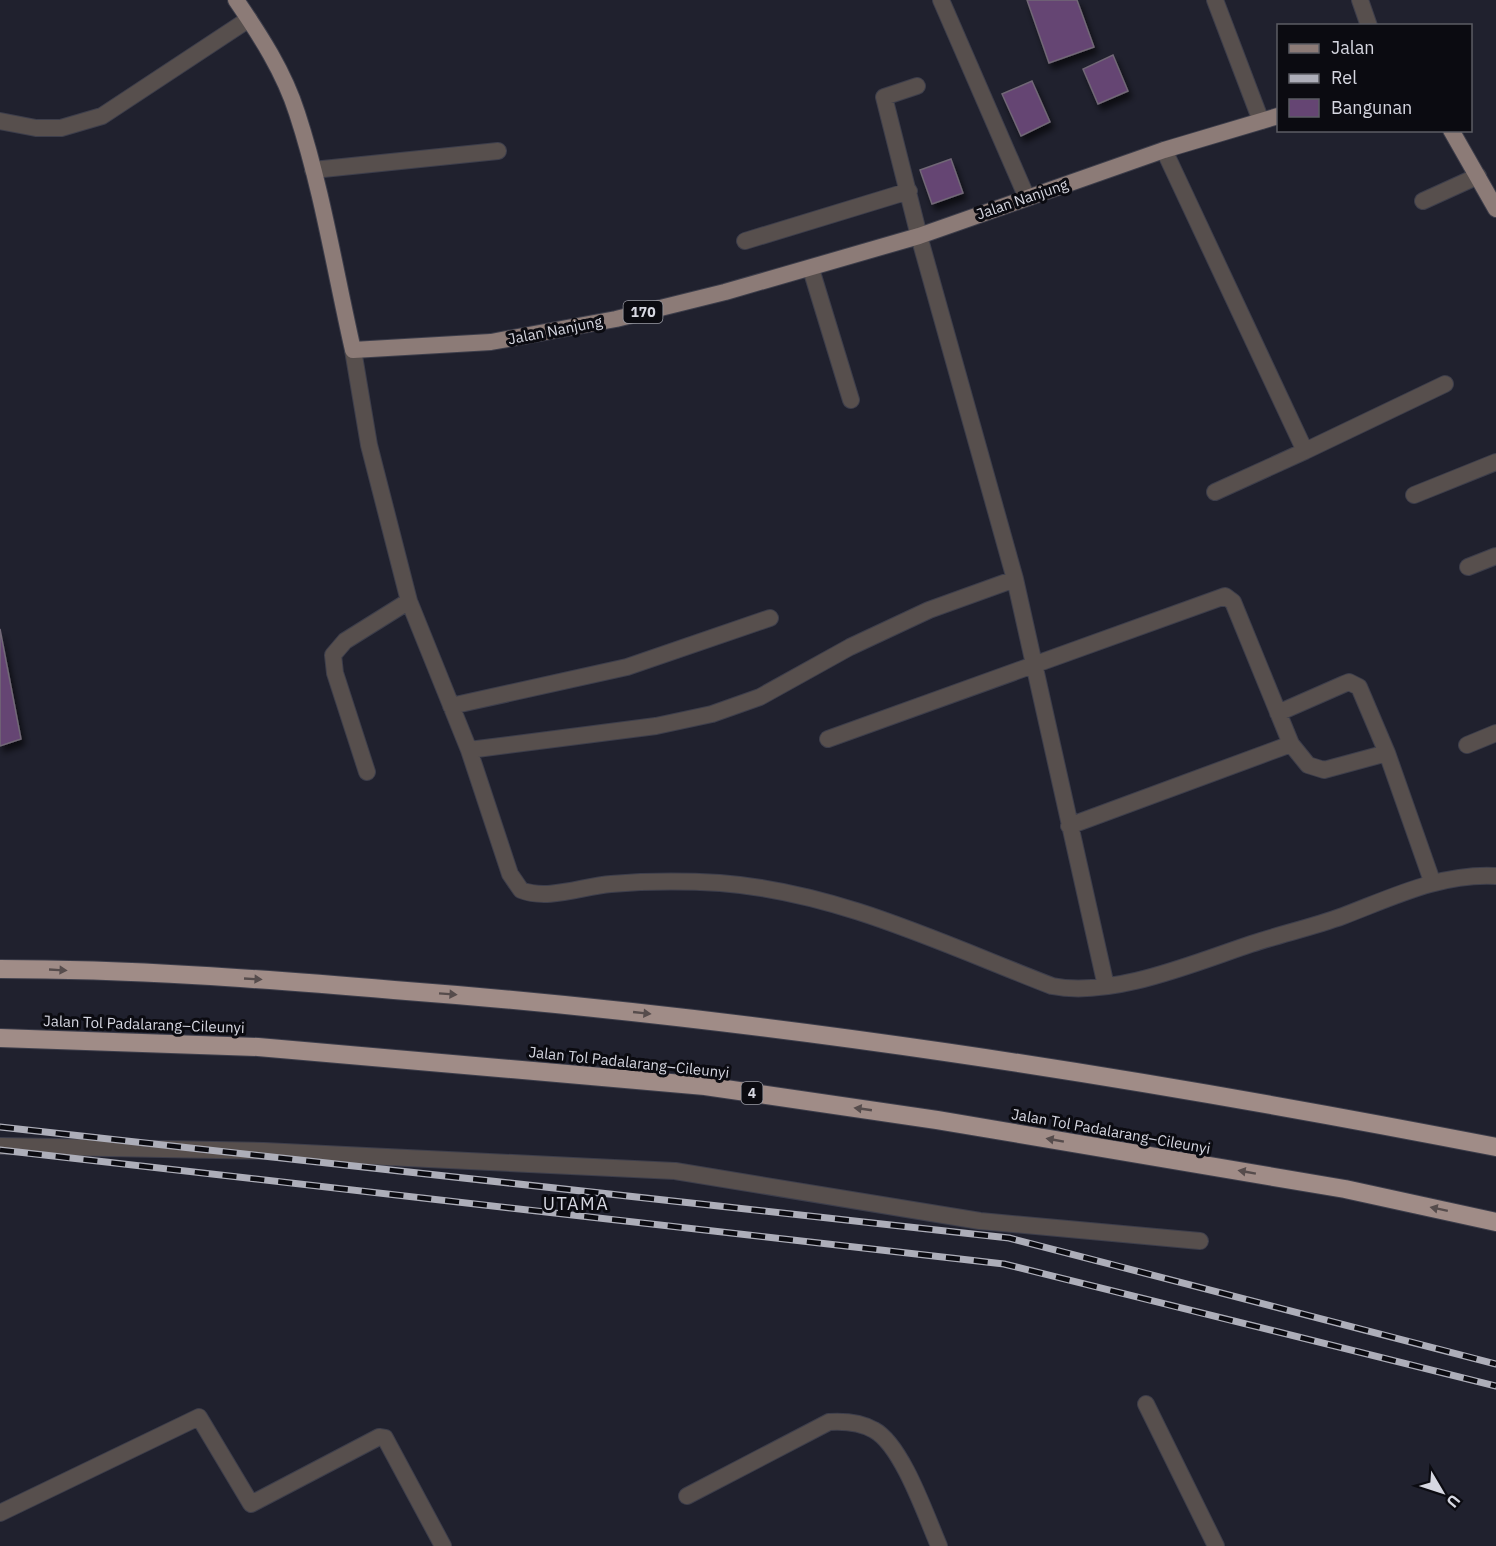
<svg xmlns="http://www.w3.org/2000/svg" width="1496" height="1546" viewBox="0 0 1496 1546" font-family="'IBM Plex Sans',sans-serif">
<defs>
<filter id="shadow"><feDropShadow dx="3.5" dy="6" stdDeviation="3" flood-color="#0009"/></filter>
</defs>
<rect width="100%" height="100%" fill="#20212e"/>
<path fill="#654573" stroke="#716776" stroke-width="1.5" filter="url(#shadow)" d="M1027,0H1077L1094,47L1049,63Z
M1113,55L1128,91L1098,104L1083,69Z
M1032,81L1050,122L1021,136L1002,94Z
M951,159L963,193L932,204L920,170Z
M0,629L21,739L0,746Z"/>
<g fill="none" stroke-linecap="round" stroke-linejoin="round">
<g stroke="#3d3e4b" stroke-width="18">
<path id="service" d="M941,0L1027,198
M687,1496L829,1422C845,1421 860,1422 874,1430C902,1445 926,1516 939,1546"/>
</g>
<g stroke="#3d3e4b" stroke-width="18">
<path id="minor" d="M1215,0L1261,121
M1360,0L1369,26
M917,86L884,97L919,236L1015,579L1106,986
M0,121L36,128H61L102,116L249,19
M1164,150L1305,451L1445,384
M313,170L498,151
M1423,201L1478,176
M745,241L909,191
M811,269L851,400
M353,350L369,445L409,601L469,750L510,874L521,890C548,901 583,886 611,884C647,881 684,881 720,883C838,892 943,944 1052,986C1112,998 1194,963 1251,944C1281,934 1313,927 1343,916C1393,897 1441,873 1496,876
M1215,492L1305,451
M1414,495L1496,462
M1468,567L1496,556
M451,706L627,667L770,618
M1278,713L1344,684L1349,682L1359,687L1387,753L1432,881
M828,739L1225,596L1233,602L1291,744L1308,765L1324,770L1387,753
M1467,745L1496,733
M469,750L656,726L712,714L760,697L850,647L929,610L1015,579
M367,772L335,673L333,655L345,641L409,601
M1069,826L1291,744
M0,1146L264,1151L675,1171L980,1221L1200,1241
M1146,1404L1216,1546
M0,1513L199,1417L251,1504L379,1437L385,1438L443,1546"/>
</g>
<g stroke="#3d3e4b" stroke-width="18">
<path id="primary" d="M236,0C260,35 284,72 297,113C322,189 335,271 353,350L491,342L616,319L725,292L919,236L1164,150L1278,116
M1451,130L1496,209"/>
</g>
<g stroke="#3d3e4b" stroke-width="20">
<path id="motorway" d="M0,969C131,969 263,979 394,990C764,1018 1132,1076 1496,1147
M0,1038L258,1047L705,1086L937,1120L1345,1189L1496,1222"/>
</g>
<use href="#service" stroke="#574f4d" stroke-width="16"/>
<use href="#minor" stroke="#574f4d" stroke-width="16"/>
<use href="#primary" stroke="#8c7b77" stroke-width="16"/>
<use href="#motorway" stroke="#a08c87" stroke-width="18"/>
<g stroke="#adaeb9" stroke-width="7">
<path id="rail" d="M0,1127L1009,1238L1496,1364
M0,1150L1004,1264L1496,1386"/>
</g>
<use href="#rail" stroke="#0b0b11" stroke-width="4.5" stroke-dasharray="14" stroke-linecap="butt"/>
</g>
<defs><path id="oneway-solid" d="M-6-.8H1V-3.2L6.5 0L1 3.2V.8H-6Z" transform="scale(1.5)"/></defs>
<g fill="#564c4c">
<use href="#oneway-solid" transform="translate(58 970) rotate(3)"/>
<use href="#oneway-solid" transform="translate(253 979) rotate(3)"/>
<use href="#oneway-solid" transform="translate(448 994) rotate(4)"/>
<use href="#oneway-solid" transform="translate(642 1013) rotate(6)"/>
<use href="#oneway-solid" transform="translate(863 1109) rotate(-172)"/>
<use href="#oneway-solid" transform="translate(1055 1140) rotate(-170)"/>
<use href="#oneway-solid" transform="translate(1247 1172) rotate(-170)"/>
<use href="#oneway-solid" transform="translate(1439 1209) rotate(-168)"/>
</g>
<g text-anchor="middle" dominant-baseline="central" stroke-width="6" stroke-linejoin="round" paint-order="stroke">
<g fill="#0b0b11" stroke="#999aa3" stroke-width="1.5">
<rect x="623.5" y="301" width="39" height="22" rx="4.5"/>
<rect x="741.5" y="1082" width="21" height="22" rx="4.5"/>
</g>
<g font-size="14" font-weight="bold" fill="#d6d7e1">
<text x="643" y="312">170</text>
<text x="752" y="1093">4</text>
</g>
<g font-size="15" fill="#d6d7e1" stroke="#0b0b11">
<text transform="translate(1022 199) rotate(-19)">Jalan Nanjung</text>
<text transform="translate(555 330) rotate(-11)">Jalan Nanjung</text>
<text transform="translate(144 1024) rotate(2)">Jalan Tol Padalarang–Cileunyi</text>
<text transform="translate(629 1062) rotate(6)">Jalan Tol Padalarang–Cileunyi</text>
<text transform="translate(1111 1131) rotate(10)">Jalan Tol Padalarang–Cileunyi</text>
</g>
<g font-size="18" letter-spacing="1.5" fill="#d6d7e1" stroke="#0b0b11">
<text x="576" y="1203">UTAMA</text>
</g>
</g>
<rect x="1277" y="24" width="195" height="108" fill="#0b0b11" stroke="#5c5d64" stroke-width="1.5"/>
<rect x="1289" y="44" width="30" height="9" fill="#8c7b77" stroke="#5c5d64" stroke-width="1.5"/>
<text x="1331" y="54" font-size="18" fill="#d6d7e1">Jalan</text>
<rect x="1289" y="74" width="30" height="9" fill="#adaeb9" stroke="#5c5d64" stroke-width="1.5"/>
<text x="1331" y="84" font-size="18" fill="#d6d7e1">Rel</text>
<rect x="1289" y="99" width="30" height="18" fill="#654573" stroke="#5c5d64" stroke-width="1.5"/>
<text x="1331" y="114" font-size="18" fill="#d6d7e1">Bangunan</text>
<g transform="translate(1442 1492) rotate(129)" stroke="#0b0b11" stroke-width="4.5" paint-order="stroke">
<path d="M0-4.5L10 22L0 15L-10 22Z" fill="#d6d7e1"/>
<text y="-9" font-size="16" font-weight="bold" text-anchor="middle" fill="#d6d7e1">U</text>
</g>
</svg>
